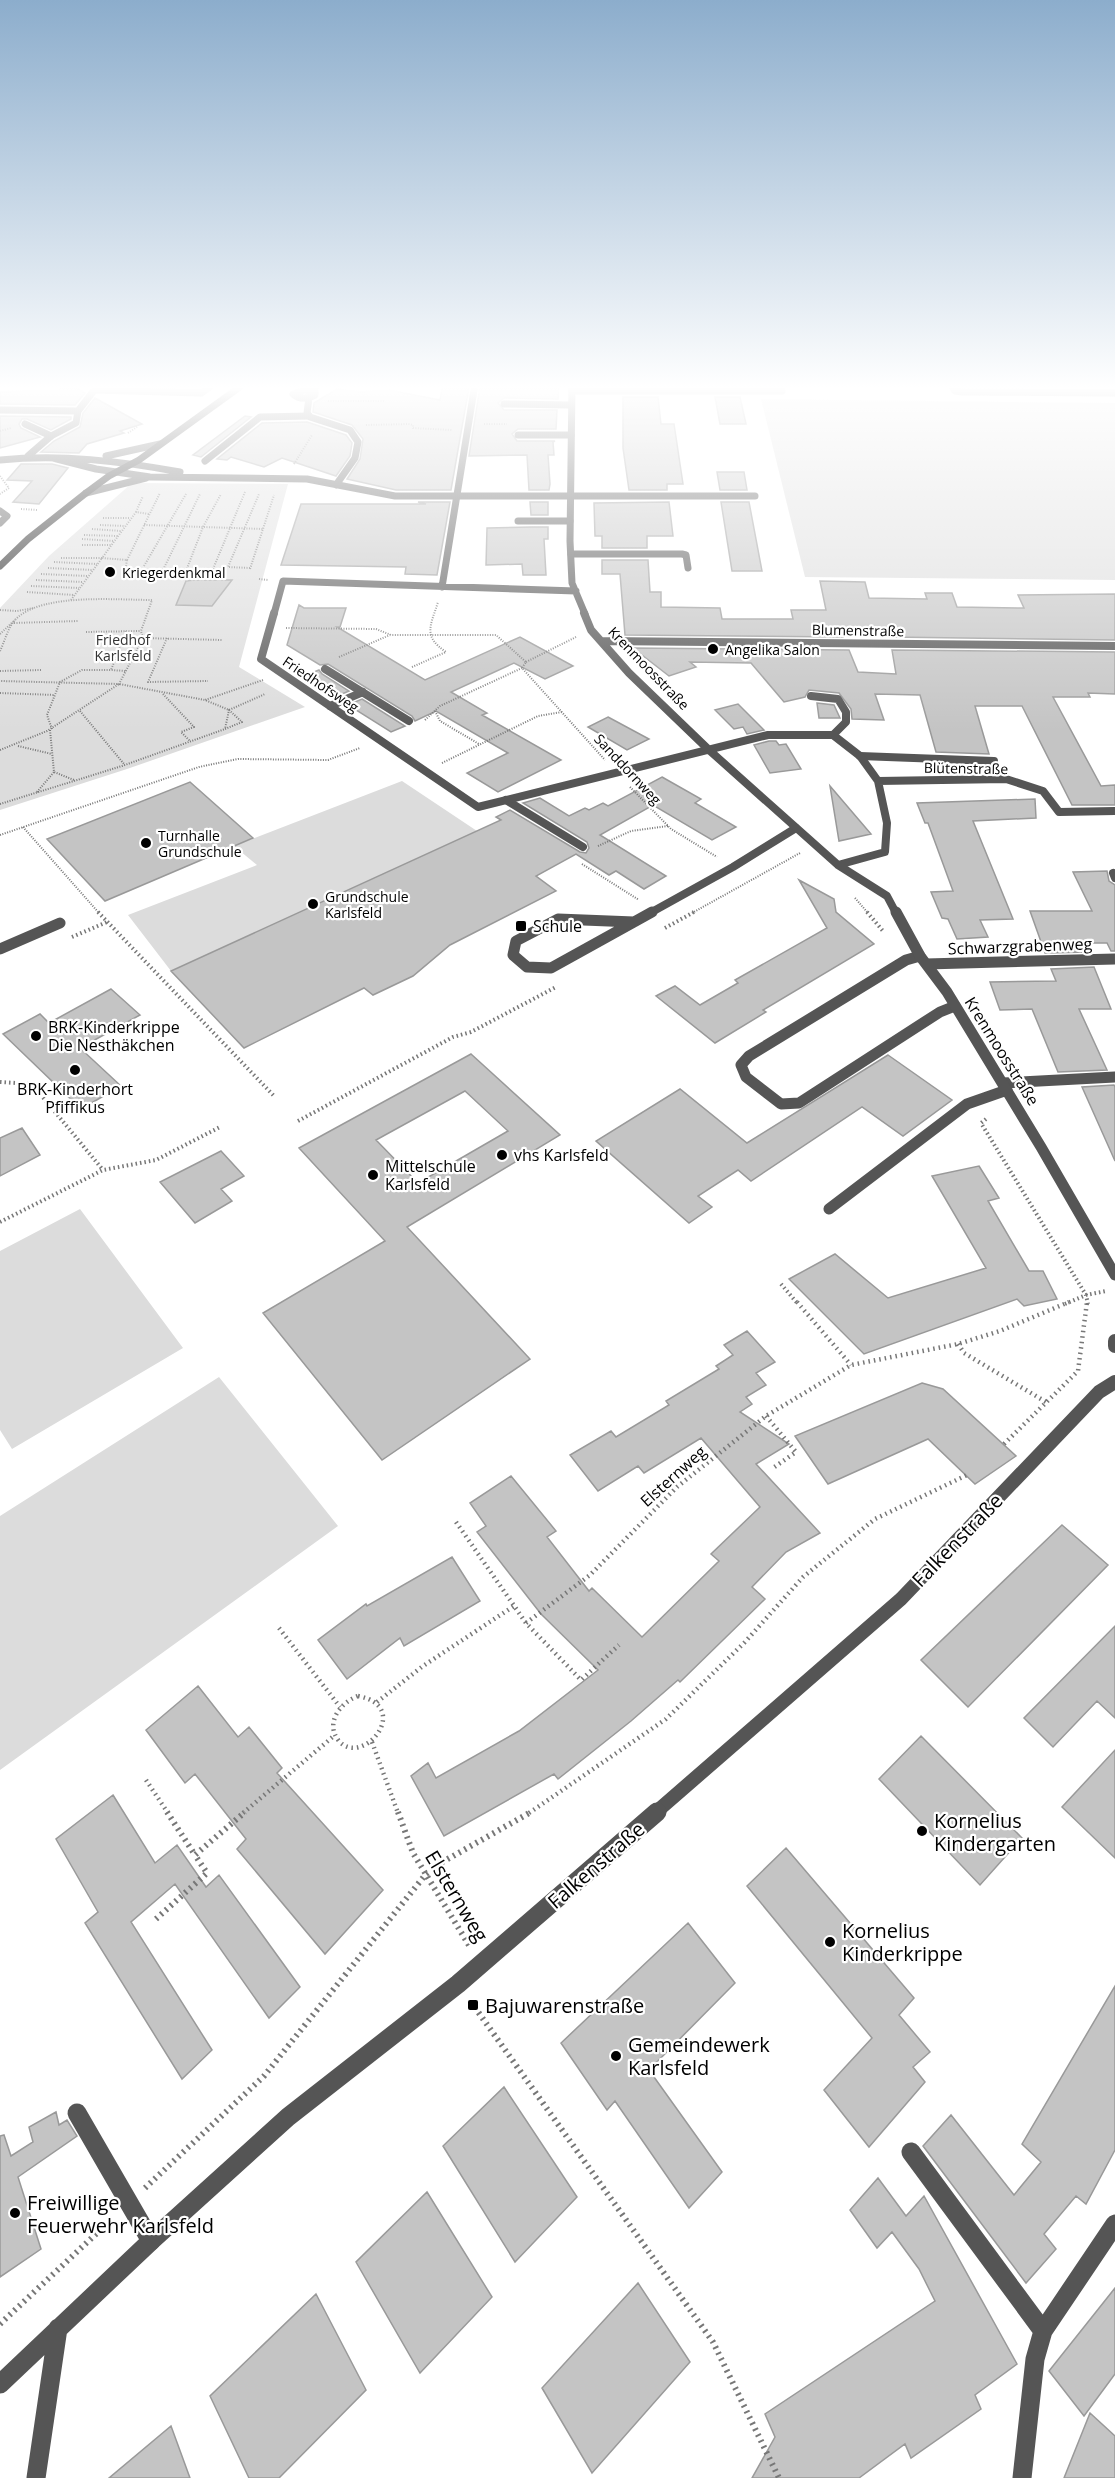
<svg xmlns="http://www.w3.org/2000/svg" width="1115" height="2478" viewBox="0 0 1115 2478" font-family="'Open Sans',sans-serif">
<rect width="100%" height="100%" fill="#fff"/>
<path fill="#dcdcdc" d="M761,399L1115,403V580L805,577Z
M132,483L288,484L239,667L305,707L127,769L0,810V608L49,556Z
M402,781L477,831L171,971L128,915L257,865L234,846Z
M80,1209L183,1348L12,1449L0,1430V1251Z
M219,1377L338,1526L0,1770V1516Z"/>
<path fill="#c4c4c4" stroke="#999" stroke-width="1.5" fill-rule="evenodd" d="M443,384H468L469,387L451,490H396L347,479L360,459L363,439L352,425L313,412L314,403L337,389L361,392L389,390L440,400Z
M559,386L558,399L504,398L498,403L504,410H557L556,429H518L512,434L517,441H555L553,442L554,455H548L550,484L549,490H529L527,455L469,456L480,387Z
M61,387L76,388L85,393L75,405L0,404V392L59,390Z
M623,397H658L661,424H674L683,484H667V490H629L623,448Z
M715,397H740L746,424H720Z
M95,398L142,424L120,431L124,433L87,444L79,453L41,452L54,441L80,427L83,413Z
M0,416L71,417V419L51,430L27,419H22L19,424L21,428L40,437L0,448Z
M245,416L251,417L201,457L193,455Z
M307,422L346,435L352,443L350,456L336,476L282,458L264,467L231,457L227,460L217,459L262,423Z
M21,464H52L68,468L39,504L13,502L32,481L7,480Z
M717,472H744L747,490H720Z
M418,502H450L437,575L405,574L406,567L281,565L301,504H426Z
M530,502H548V515H531Z
M669,502L673,536H647V548H602V536H595L594,503Z
M721,502H749L762,571H732Z
M531,527H548V539H544L546,575H523L522,564L486,565L487,528Z
M602,560H648L650,592H661V607L720,608L722,619H793L791,610H826L820,581L865,582L869,598L927,599L925,593H952L957,607L1024,608L1018,595L1115,594V640L890,637L889,630H841L843,637L625,635L620,574H602Z
M194,580H232L212,606L176,605L186,581Z
M299,605L304,608H346L340,627H337L425,680L520,637L573,666L545,679L514,663L451,692L487,713L482,715L561,760L498,792L467,773L508,753L436,711L415,721L412,716L328,664L320,665L287,645Z
M633,648L849,650L858,672L896,674L892,650L1115,652V694L1088,693L1090,697H1053L1101,786L1115,785V805H1072L1022,706H975L989,754L936,752L920,695L875,694L884,720L852,719L851,709L839,693L809,690L805,697L784,702L751,663L690,662L696,667L669,676Z
M319,670L322,674L349,691L335,697L302,677Z
M362,699L405,726L391,732L348,705Z
M817,703L834,705L840,718H819Z
M738,704L764,730L747,734L743,727L734,729L715,710Z
M608,717L649,739L627,750L588,727Z
M769,741H776L779,745L786,744L801,769L770,773L754,745Z
M662,777L701,799L695,803L736,827L712,840L653,805L600,835L666,876L644,889L616,871L609,875L576,854L536,876L556,891L450,945L413,976L373,995L364,988L244,1048L171,971L501,820L496,817L510,810L580,852L586,853L589,848L587,842L523,803L540,798L569,816L585,808L589,810L603,803L608,806Z
M190,782L253,838L105,901L47,839Z
M830,786L871,834L839,841Z
M1035,799L1036,818L973,821L1013,919L980,920L988,937L957,939L948,919L942,918L931,892L953,891L928,823H925L917,803Z
M1107,871L1109,881L1115,885V951H1111L1107,943H1084L1088,952L1045,953L1030,911H1092L1073,872Z
M799,880L834,899L836,912L874,944L763,1010L766,1012L715,1043L656,996L675,986L700,1005L738,983L735,980L827,928Z
M1094,967L1111,1009H1079L1107,1070L1058,1072L1032,1009L1000,1010L990,982L1056,981L1051,969Z
M111,989L140,1015L80,1048L121,1086L81,1109L3,1034L40,1014L49,1023Z
M471,1054L560,1135L407,1227L530,1359L382,1460L263,1313L385,1241L299,1148ZM465,1091L508,1131L418,1183L376,1140Z
M888,1055L952,1100L903,1136L862,1107L751,1181L738,1170L698,1196L712,1207L689,1223L596,1141L680,1089L747,1143Z
M1114,1085L1115,1087V1161L1082,1087Z
M22,1128L40,1155L0,1176V1138Z
M221,1151L244,1176L221,1189L232,1201L195,1223L160,1182Z
M979,1166L999,1198L988,1201L1029,1271H1043L1057,1299L1024,1306L1017,1299L864,1354L789,1279L835,1254L888,1298L986,1268L932,1176Z
M747,1331L775,1362L756,1373L766,1385L746,1397L752,1404L740,1412L789,1444L756,1464L820,1533L786,1552L752,1587L765,1599L680,1682L678,1680L631,1721L558,1779L554,1774L444,1836L411,1776L428,1763L436,1778L519,1731L598,1670L541,1614L477,1532L486,1526L470,1503L511,1476L556,1531L547,1537L589,1591L592,1588L642,1637L719,1561L711,1554L760,1507L701,1438L644,1473L638,1466L598,1491L570,1455L611,1431L616,1437L669,1405L666,1401L719,1369L716,1366L733,1355L724,1345Z
M922,1383L943,1389L1016,1456L975,1484L928,1439L828,1484L795,1436Z
M1062,1525L1108,1565L968,1707L921,1660Z
M452,1557L480,1601L404,1646L400,1638L347,1679L318,1640L366,1604L367,1606Z
M1115,1626V1718L1097,1701L1053,1747L1024,1718Z
M198,1686L238,1737L249,1727L282,1768L277,1773L383,1890L325,1954L237,1849L246,1839L195,1774L185,1783L146,1730Z
M921,1736L1022,1838L980,1885L879,1779Z
M1115,1750V1858L1062,1807Z
M113,1795L155,1863L177,1845L206,1887L219,1875L300,1987L269,2018L175,1884L131,1922L212,2050L182,2079L85,1923L98,1912L56,1839Z
M786,1848L914,1998L899,2015L930,2052L913,2067L925,2082L869,2147L824,2090L872,2038L747,1886Z
M688,1923L735,1983L649,2070L722,2172L689,2208L615,2101L607,2110L561,2043Z
M1115,1986V2150L1086,2204L1076,2196L1044,2234L1056,2249L1026,2283L923,2146L951,2115L1014,2195L1041,2162L1022,2144Z
M504,2087L577,2197L515,2262L443,2146Z
M56,2112L59,2125L67,2120L77,2136L18,2177L41,2249L0,2277V2136L4,2135L11,2156L33,2142L29,2127Z
M878,2178L906,2216L924,2196L1017,2364L975,2395L981,2409L911,2458L905,2444L859,2478H752L775,2437L765,2414L935,2301L919,2269L892,2232L877,2248L850,2210Z
M427,2192L492,2297L420,2373L356,2262Z
M638,2283L690,2362L592,2473L542,2388Z
M1115,2288V2374L1084,2416L1049,2371Z
M316,2294L366,2390L279,2478H249L210,2396Z
M1090,2413L1115,2436V2478H1064Z
M171,2426L190,2478H109Z"/>
<g fill="none" stroke-linecap="round" stroke-linejoin="round">
<path stroke="#777" stroke-width="2" stroke-dasharray="1 1.5" stroke-linecap="butt" d="M328,401H384
M484,424H507
M366,425L408,424L413,425V428L452,430
M0,431L11,428
M128,433L137,427
M294,464L312,435
M0,476L9,488L0,494
M21,509L38,510
M136,512L143,496
M103,518H130
M100,525L125,526
M144,525L263,529
M92,529L121,531
M84,535L118,536
M82,539L114,541
M82,545H111
M61,558H102L136,512L149,514
M127,560L160,493
M54,562L97,564
M144,566L186,494
M48,568L93,570
M250,568L228,567L259,494
M213,569L245,492
M250,569L274,495
M186,571L203,527L221,494
M41,574L88,576
M161,574L200,494
M259,579L268,580
M36,580L83,582
M31,586L79,588
M27,592L74,595
M71,600L102,558L127,560L126,566
M0,610L17,611L34,608
M14,623L78,621
M286,628L376,629L391,635H496L526,662L522,668L605,760
M126,631L111,670L126,671
M86,632L141,631
M0,634L15,620
M143,638L222,640
M167,638L148,682L208,681
M0,651C5,641 8,626 17,618C44,593 116,600 152,600L141,631L143,638L119,684L0,681
M339,657L390,635
M526,662L576,637
M412,667L446,652C422,636 431,625 438,602
M0,671L41,670
M263,680L205,700L229,710L265,694
M0,693L55,695
M163,694L194,727L181,732L190,741
M229,710L242,722L225,729Z
M80,711L124,764
M435,711L440,721L479,744
M425,720L440,706L522,668
M52,729L47,715L60,682L82,670H111
M50,730L54,772L74,780
M18,746L52,754
M0,750L47,731L119,684L205,700
M442,763L538,716L562,712
M630,787L671,829L717,857
M37,792L54,772
M0,804L122,766L225,729
M23,827L99,913
M0,835L199,767L238,759L328,760L360,748
M598,846L631,831L668,826
M582,864L639,900
M855,898L868,913
M692,913L800,853"/>
<path stroke="#777" stroke-width="4" stroke-dasharray="1.5 3" stroke-linecap="butt" d="M98,912L275,1097
M867,912L883,931
M665,928L694,912
M72,937L107,922
M0,1082L32,1084L103,1170
M986,1119L981,1123L1086,1295L1088,1304
M298,1121L453,1037L471,1032L556,987
M0,1222L103,1170L156,1160L220,1127
M781,1284L798,1304
M1065,1304L1086,1295L1106,1291"/>
<path stroke="#777" stroke-width="4.5" stroke-dasharray="1.5 4" stroke-linecap="butt" d="M797,1302L851,1365
M958,1344L964,1353L1046,1402
M766,1416L796,1452L773,1468
M1004,1444L1078,1371L1087,1302
M456,1522L526,1623L581,1680L619,1645
M526,1623L590,1575L677,1487L766,1416L851,1365L958,1344L1000,1331L1069,1302
M279,1628L340,1707
M358,1696C414,1707 362,1768 339,1741C324,1723 341,1702 358,1696Z
M377,1702L423,1666L514,1606
M372,1742L398,1813
M146,1780L168,1813
M243,1813L335,1735
M529,1813L666,1719L745,1642L803,1577L875,1519L967,1475"/>
<path stroke="#777" stroke-width="6" stroke-dasharray="2 4.5" stroke-linecap="butt" d="M167,1812L195,1855
M398,1812L413,1853L470,1947
M156,1919L207,1873L195,1855L245,1812
M471,2002L713,2342L779,2478
M145,2188L264,2076L426,1874L439,1864L531,1812
M0,2324L113,2218"/>
<path stroke="#555" stroke-width="7" d="M950,384L955,391L963,392L1115,393
M95,390L201,393L214,384
M312,391L319,384
M572,391H782
M504,404L571,405
M25,424L51,436
M518,435H571
M205,461L260,417L309,416
M518,521H570
M571,554H682L686,555L688,568"/>
<path stroke="#555" stroke-width="8" d="M325,669L409,721
M811,696L838,699L846,712V722L833,735
M330,706L363,692
M860,756L994,761
M506,800L583,847
M1113,873L1115,878
M650,913L733,867L796,828"/>
<path stroke="#555" stroke-width="11" d="M558,919L634,922L551,968L527,967L513,955L516,941Z
M634,922L652,912
M0,949L60,923
M920,956L906,960L749,1056L741,1065L746,1077L781,1104L799,1103L940,1012L955,1006
M1003,1083L1115,1077
M829,1209L967,1104L1007,1090"/>
<path stroke="#555" stroke-width="19" d="M77,2113L151,2241"/>
<path stroke="#555" stroke-width="7" d="M572,384L570,541L572,583L585,614
M305,390L315,392V395C307,399 300,400 293,394Z
M309,398L307,413L310,417L350,430L358,442L355,458L336,485
M0,410L78,411L76,423L51,436L28,456
M78,411L99,384
M106,456L160,444
M53,458L96,469L150,477L307,479L395,496H755
M0,460C61,454 120,461 180,472
M86,493L146,478
M0,511L7,516L0,523
M442,587L475,384
M274,614L283,581L576,591"/>
<path stroke="#555" stroke-width="8" d="M274,613L261,659L478,807L768,735H833L860,756L878,781L887,823L885,852L838,865
M584,613L591,630L629,673L709,750L838,865L887,896L896,913
M601,641L1115,646
M878,781L1006,779L1043,791L1059,812L1115,811"/>
<path stroke="#555" stroke-width="11" d="M896,912L920,956L947,992L1041,1147L1115,1275
M926,964L1115,959"/>
<path stroke="#555" stroke-width="14" d="M1115,1341V1346
M655,1813L901,1599L1099,1392L1115,1382"/>
<path stroke="#555" stroke-width="19" d="M911,2152L1043,2331
M0,2384L151,2241L288,2117L458,1984L657,1812
M36,2478L58,2328
M1022,2478L1035,2359L1043,2331L1115,2224"/>
<path stroke="#222" stroke-width="7" d="M0,566L28,539L86,493L109,476L139,460L244,384"/>
</g>
<linearGradient id="sky" x2="0" y2="1"><stop stop-color="#8cadcc"/><stop offset="0.53" stop-color="#fff"/><stop offset="1" stop-color="#fff" stop-opacity="0"/></linearGradient>
<rect width="1115" height="731" fill="url(#sky)"/>
<g fill="#000" stroke="#fff" stroke-width="2">
<circle cx="110" cy="572" r="6"/>
<circle cx="713" cy="649" r="6"/>
<circle cx="146" cy="843" r="6"/>
<circle cx="313" cy="904" r="6"/>
<rect x="515" y="920" width="12" height="12" rx="3"/>
<circle cx="36" cy="1036" r="6"/>
<circle cx="75" cy="1070" r="6"/>
<circle cx="502" cy="1155" r="6"/>
<circle cx="373" cy="1175" r="6"/>
<circle cx="922" cy="1831" r="6"/>
<circle cx="830" cy="1942" r="6"/>
<rect x="467" y="1999" width="12" height="12" rx="3"/>
<circle cx="616" cy="2056" r="6"/>
<circle cx="15" cy="2213" r="6"/>
</g>
<g text-anchor="middle" dominant-baseline="central" stroke-width="4.5" stroke-linejoin="round" paint-order="stroke">
<g font-size="14" fill="#000" stroke="#fff" text-anchor="start">
<text x="122" y="572">Kriegerdenkmal</text>
<text x="725" y="649">Angelika Salon</text>
<text x="158" y="835">Turnhalle<tspan x="158" dy="16">Grundschule</tspan></text>
<text x="325" y="896">Grundschule<tspan x="325" dy="16">Karlsfeld</tspan></text>
</g>
<g font-size="14" fill="#000" stroke="#fff">
<text transform="translate(858 630) rotate(1)">Blumenstraße</text>
<text transform="translate(649 668) rotate(46)">Krenmoosstraße</text>
<text transform="translate(321 684) rotate(34)">Friedhofsweg</text>
<text transform="translate(966 768) rotate(1)">Blütenstraße</text>
<text transform="translate(628 769) rotate(47)">Sanddornweg</text>
</g>
<g font-size="14" fill="#333" stroke="#fff">
<text x="123" y="639">Friedhof<tspan x="123" dy="16">Karlsfeld</tspan></text>
</g>
<g font-size="16" fill="#000" stroke="#fff" text-anchor="start">
<text x="533" y="926">Schule</text>
<text x="48" y="1027">BRK-Kinderkrippe<tspan x="48" dy="18">Die Nesthäkchen</tspan></text>
<text x="75" y="1089" text-anchor="middle">BRK-Kinderhort<tspan x="75" dy="18">Pfiffikus</tspan></text>
<text x="514" y="1155">vhs Karlsfeld</text>
<text x="385" y="1166">Mittelschule<tspan x="385" dy="18">Karlsfeld</tspan></text>
</g>
<g font-size="16" fill="#000" stroke="#fff">
<text transform="translate(1020 946) rotate(-2)">Schwarzgrabenweg</text>
<text transform="translate(1002 1051) rotate(58)">Krenmoosstraße</text>
<text transform="translate(673 1476) rotate(-42)">Elsternweg</text>
</g>
<g font-size="20" fill="#000" stroke="#fff">
<text transform="translate(957 1540) rotate(-46)">Falkenstraße</text>
<text transform="translate(596 1865) rotate(-41)">Falkenstraße</text>
<text transform="translate(457 1896) rotate(59)">Elsternweg</text>
</g>
<g font-size="20" fill="#000" stroke="#fff" text-anchor="start">
<text x="934" y="1820">Kornelius<tspan x="934" dy="23">Kindergarten</tspan></text>
<text x="842" y="1930">Kornelius<tspan x="842" dy="23">Kinderkrippe</tspan></text>
<text x="485" y="2005">Bajuwarenstraße</text>
<text x="628" y="2044">Gemeindewerk<tspan x="628" dy="23">Karlsfeld</tspan></text>
<text x="27" y="2202">Freiwillige<tspan x="27" dy="23">Feuerwehr Karlsfeld</tspan></text>
</g>
</g>
</svg>
